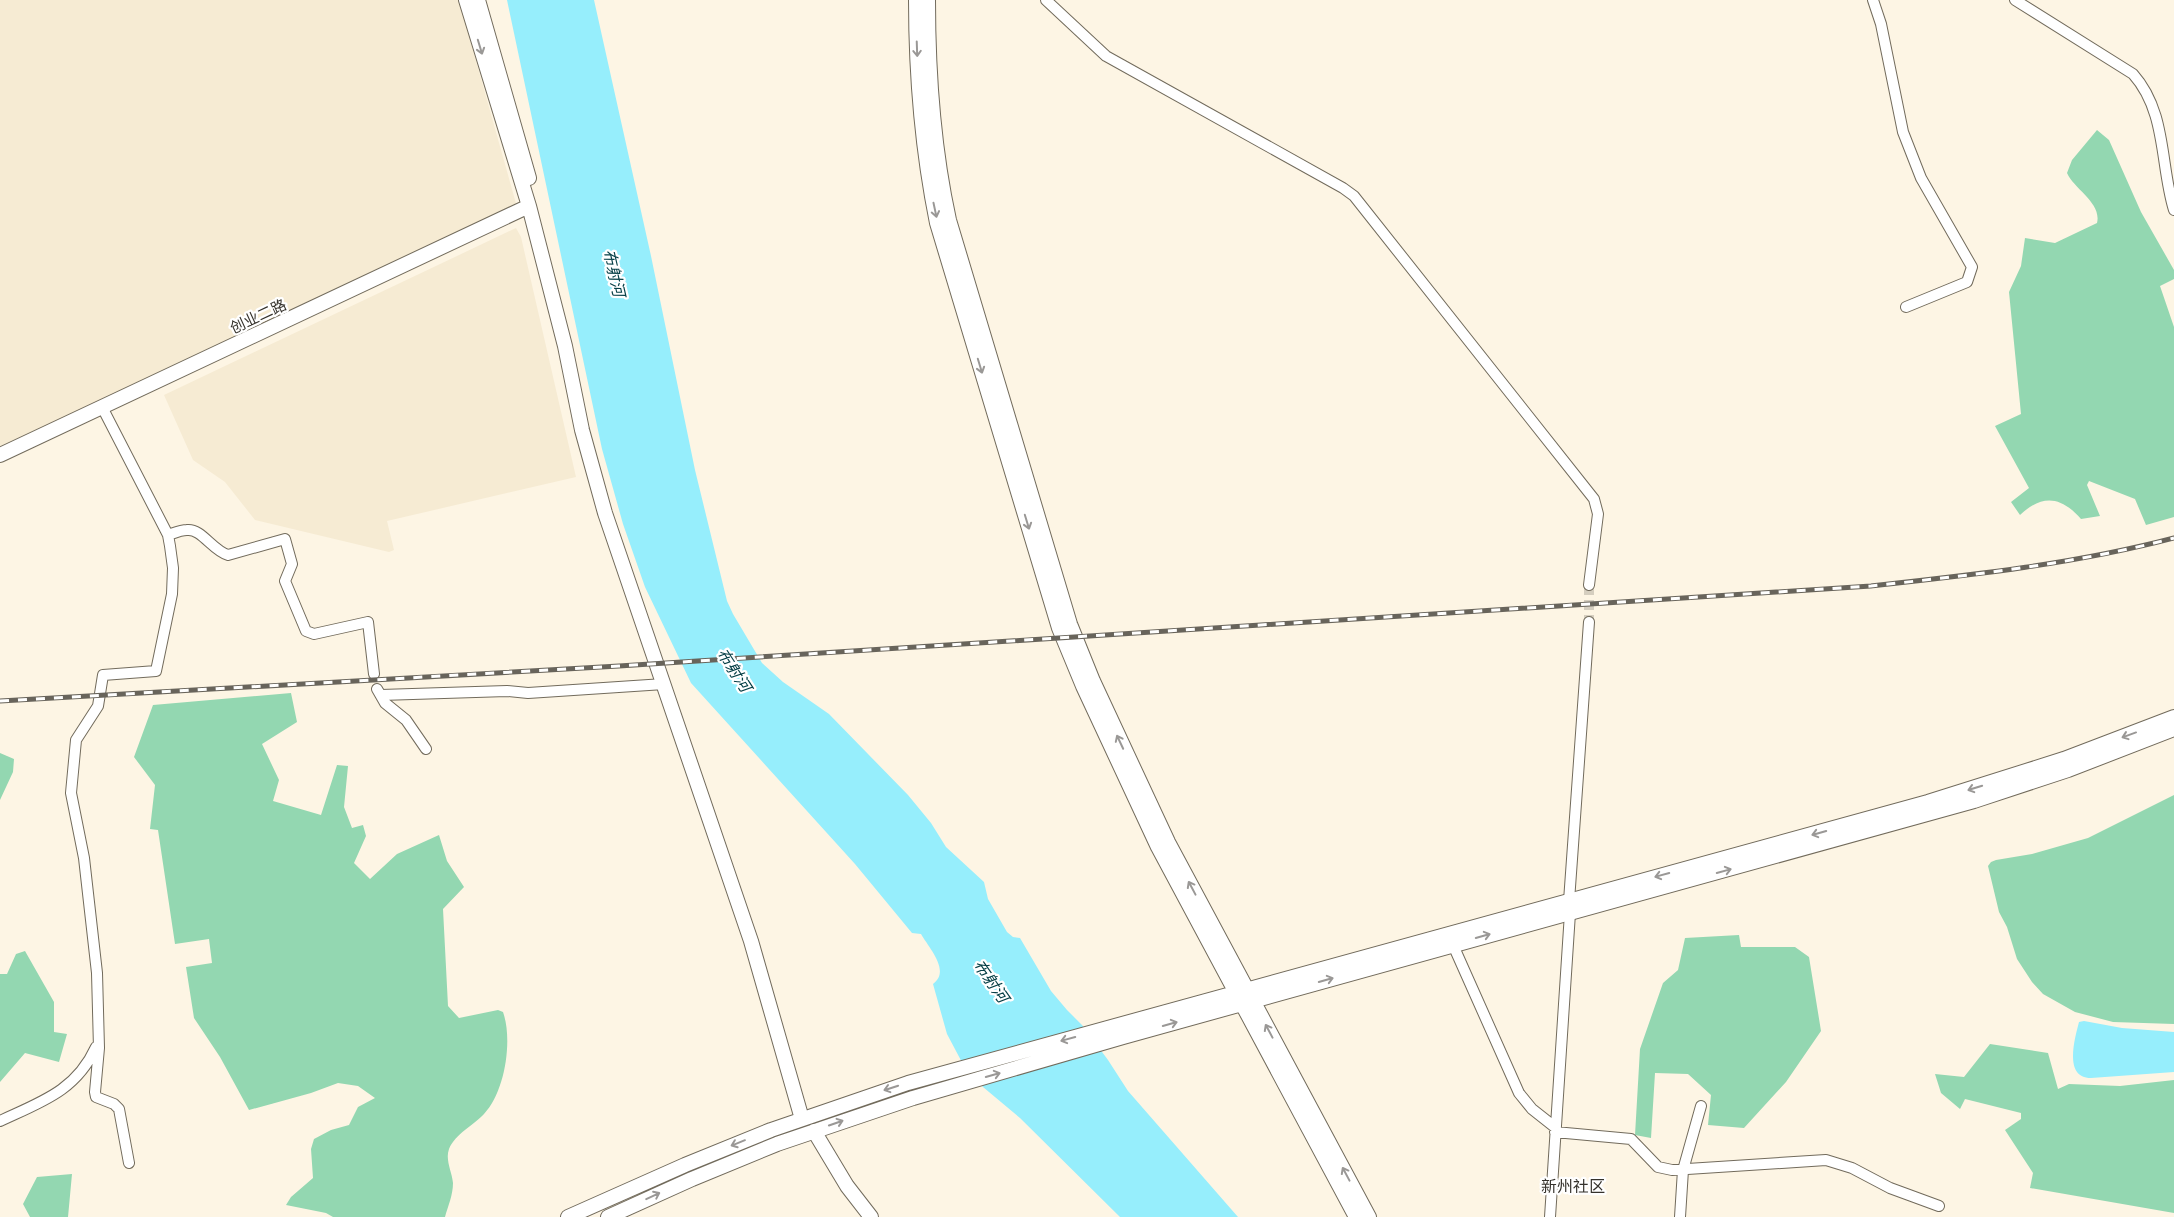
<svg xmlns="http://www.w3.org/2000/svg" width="2174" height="1217" viewBox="0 0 2174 1217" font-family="'Space Grotesk','Noto Sans SC',sans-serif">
<rect width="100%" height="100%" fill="#fdf5e4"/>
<path fill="#f6ebd3" d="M0,0H459L517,207L0,448Z
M516,228L521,237L576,477L387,521L394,550L389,552L255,520L225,482L193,460L164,395Z"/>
<path fill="#93d7b1" d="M2097,130L2109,140L2141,212L2174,270V279L2160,286L2174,327V517L2146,525L2135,499L2089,481L2087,485L2100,516L2081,519C2061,496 2042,494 2020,515L2011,502L2029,488L1995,426L2021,414L2009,292L2021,266L2025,238L2055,243L2097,223C2102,203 2074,189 2067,173L2072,160Z
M291,693L297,722L262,744L279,780L273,801L321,815L337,765L348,766L344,807L352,828L363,825L366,836L354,863L370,879L397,854L439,835L447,861L464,887L443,909L448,1006L459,1018L498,1010L503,1012C513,1040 505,1092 484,1114C474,1125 455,1134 449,1149C445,1160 452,1172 453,1183C453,1195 448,1206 445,1217H333L326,1213L286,1205L291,1197L313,1178L311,1149L314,1139L331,1130L349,1125L358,1107L375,1098L358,1086L338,1083L311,1093L249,1110L220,1057L194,1018L186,967L212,963L209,939L175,944L158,830L150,829L155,785L134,757L153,705Z
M0,753L14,759L13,772L0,800Z
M2174,795V1024L2113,1022L2075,1012L2043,994L2032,982L2017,959L2007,927L1999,912L1988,866L1991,862L1996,860L2032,854L2088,838Z
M1739,935L1741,947H1795L1809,957L1821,1031L1786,1082L1744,1128L1708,1125L1711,1095L1688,1074L1655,1073L1651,1138L1635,1135L1640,1049L1663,983L1678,970L1685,938Z
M25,951L54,1002V1032L67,1034L59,1062L25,1053L0,1082V974H7L16,954Z
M1990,1044L2048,1053L2058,1089L2069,1084L2120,1086L2174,1080V1213L2030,1188L2033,1173L2005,1130L2021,1119V1113L1965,1099L1960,1109L1941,1093L1935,1074L1964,1077Z
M72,1174L68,1217H30L23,1204L37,1177Z"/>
<path fill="#96eefc" d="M507,0H594L651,256L695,470L727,601L733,614L762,663L783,682L829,714L908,795L931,823L946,847L984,882L988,899L1007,932L1013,937L1020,938L1051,991L1067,1010L1082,1025L1108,1060L1128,1091L1238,1217H1120L1020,1118L983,1087L965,1068L947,1034L933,984C951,971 929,948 921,934L912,933L855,864L691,683L645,587L623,524L602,449Z
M2084,1021L2122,1028L2174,1032V1072L2091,1078C2063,1078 2075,1038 2079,1022Z"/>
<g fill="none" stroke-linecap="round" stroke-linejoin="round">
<path stroke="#d5cebf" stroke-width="10" stroke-dasharray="10 5" stroke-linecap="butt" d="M1589,585V622"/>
<g stroke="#726b5c" stroke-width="12">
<path id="street" d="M1046,0L1106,56L1343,188L1354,196L1594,499L1598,514L1589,585
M1873,0L1881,24L1903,132L1921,178L1972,267L1967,282L1906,307
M2015,0L2133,74C2167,112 2160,165 2174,210
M102,407L168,535L170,546L173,568L172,594L156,671L103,675L98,706L76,740L71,793L84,858L97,973L99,1048L95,1092L96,1097L114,1104L119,1109L129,1163
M168,535C174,533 181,530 187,530C201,528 213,551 228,555L285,539L292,564L285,581L306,631L314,634L368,622L374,674
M377,689L385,703L406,720L426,749
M381,695L507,691L528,693L664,684
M1569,901L1589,622
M1453,945L1519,1093L1532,1109L1556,1128
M0,1121C41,1102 76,1091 96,1047
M1555,1132L1631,1139L1658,1167L1672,1170L1826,1160L1852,1168L1890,1188L1939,1206
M1550,1217L1570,913
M1680,1217L1683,1170L1701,1106"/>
</g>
<g stroke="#726b5c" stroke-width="16">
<path id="secondary" d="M466,0L529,206L565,346L582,430L605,513L751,941L802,1119
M478,0L529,178
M916,0C916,75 922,149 937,223L1059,628L1083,686L1158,847L1356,1217
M928,0C928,74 933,147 949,220L1070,624L1093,681L1168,842L1369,1217
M0,455L529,206
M814,1131L847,1186L871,1217
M568,1217L685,1165L771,1130L908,1083L1928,802L2064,759L2174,717
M608,1217L692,1179L777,1144L913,1098L1123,1037L1974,801L2068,770L2174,729"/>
</g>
<use href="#street" stroke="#fff" stroke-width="10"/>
<use href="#secondary" stroke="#fff" stroke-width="14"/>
<g stroke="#68645b" stroke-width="5">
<path id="rail" d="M0,701L619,666L1871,586C1972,575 2075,564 2174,538"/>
</g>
<use href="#rail" stroke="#fff" stroke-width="3" stroke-dasharray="9" stroke-linecap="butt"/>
</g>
<defs><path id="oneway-shaft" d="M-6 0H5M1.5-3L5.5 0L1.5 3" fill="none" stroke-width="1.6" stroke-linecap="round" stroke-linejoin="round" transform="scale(1.25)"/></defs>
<g stroke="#9a9896">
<use href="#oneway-shaft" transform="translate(480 47) rotate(73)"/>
<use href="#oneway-shaft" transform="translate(917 49) rotate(88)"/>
<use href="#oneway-shaft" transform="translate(935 210) rotate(78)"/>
<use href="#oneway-shaft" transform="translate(980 366) rotate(73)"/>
<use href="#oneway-shaft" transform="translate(1027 522) rotate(73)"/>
<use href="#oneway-shaft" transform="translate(2129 735) rotate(160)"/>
<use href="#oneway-shaft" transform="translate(1120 742) rotate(-115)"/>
<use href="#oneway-shaft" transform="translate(1975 788) rotate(163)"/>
<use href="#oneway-shaft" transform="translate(1819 833) rotate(164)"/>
<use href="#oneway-shaft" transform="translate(1724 871) rotate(-15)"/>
<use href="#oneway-shaft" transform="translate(1662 875) rotate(165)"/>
<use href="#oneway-shaft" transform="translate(1192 888) rotate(-118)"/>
<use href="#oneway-shaft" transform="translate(1483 936) rotate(-16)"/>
<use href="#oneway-shaft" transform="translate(1326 980) rotate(-16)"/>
<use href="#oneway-shaft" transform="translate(1170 1024) rotate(-16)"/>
<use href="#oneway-shaft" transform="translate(1269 1031) rotate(-118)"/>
<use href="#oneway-shaft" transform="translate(1068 1039) rotate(165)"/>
<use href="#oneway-shaft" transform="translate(993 1075) rotate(-16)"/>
<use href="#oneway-shaft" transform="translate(891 1088) rotate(162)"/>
<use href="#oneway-shaft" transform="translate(836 1123) rotate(-19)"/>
<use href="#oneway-shaft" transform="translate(738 1143) rotate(158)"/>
<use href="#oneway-shaft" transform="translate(1346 1174) rotate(-118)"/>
<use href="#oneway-shaft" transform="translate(653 1196) rotate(-25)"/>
</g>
<g text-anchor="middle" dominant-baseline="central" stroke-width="4.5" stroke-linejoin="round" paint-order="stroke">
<g font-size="15" fill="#35322c" stroke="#fff">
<text transform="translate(258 316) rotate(-25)">创业二路</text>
</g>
<g font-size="16" font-style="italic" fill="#074047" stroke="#fff">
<text transform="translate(614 273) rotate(77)">布射河</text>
<text transform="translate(734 670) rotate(57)">布射河</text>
<text transform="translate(991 981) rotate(55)">布射河</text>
</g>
<g font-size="16" fill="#35322c" stroke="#fff">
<text x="1573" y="1186">新州社区</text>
</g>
</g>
</svg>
